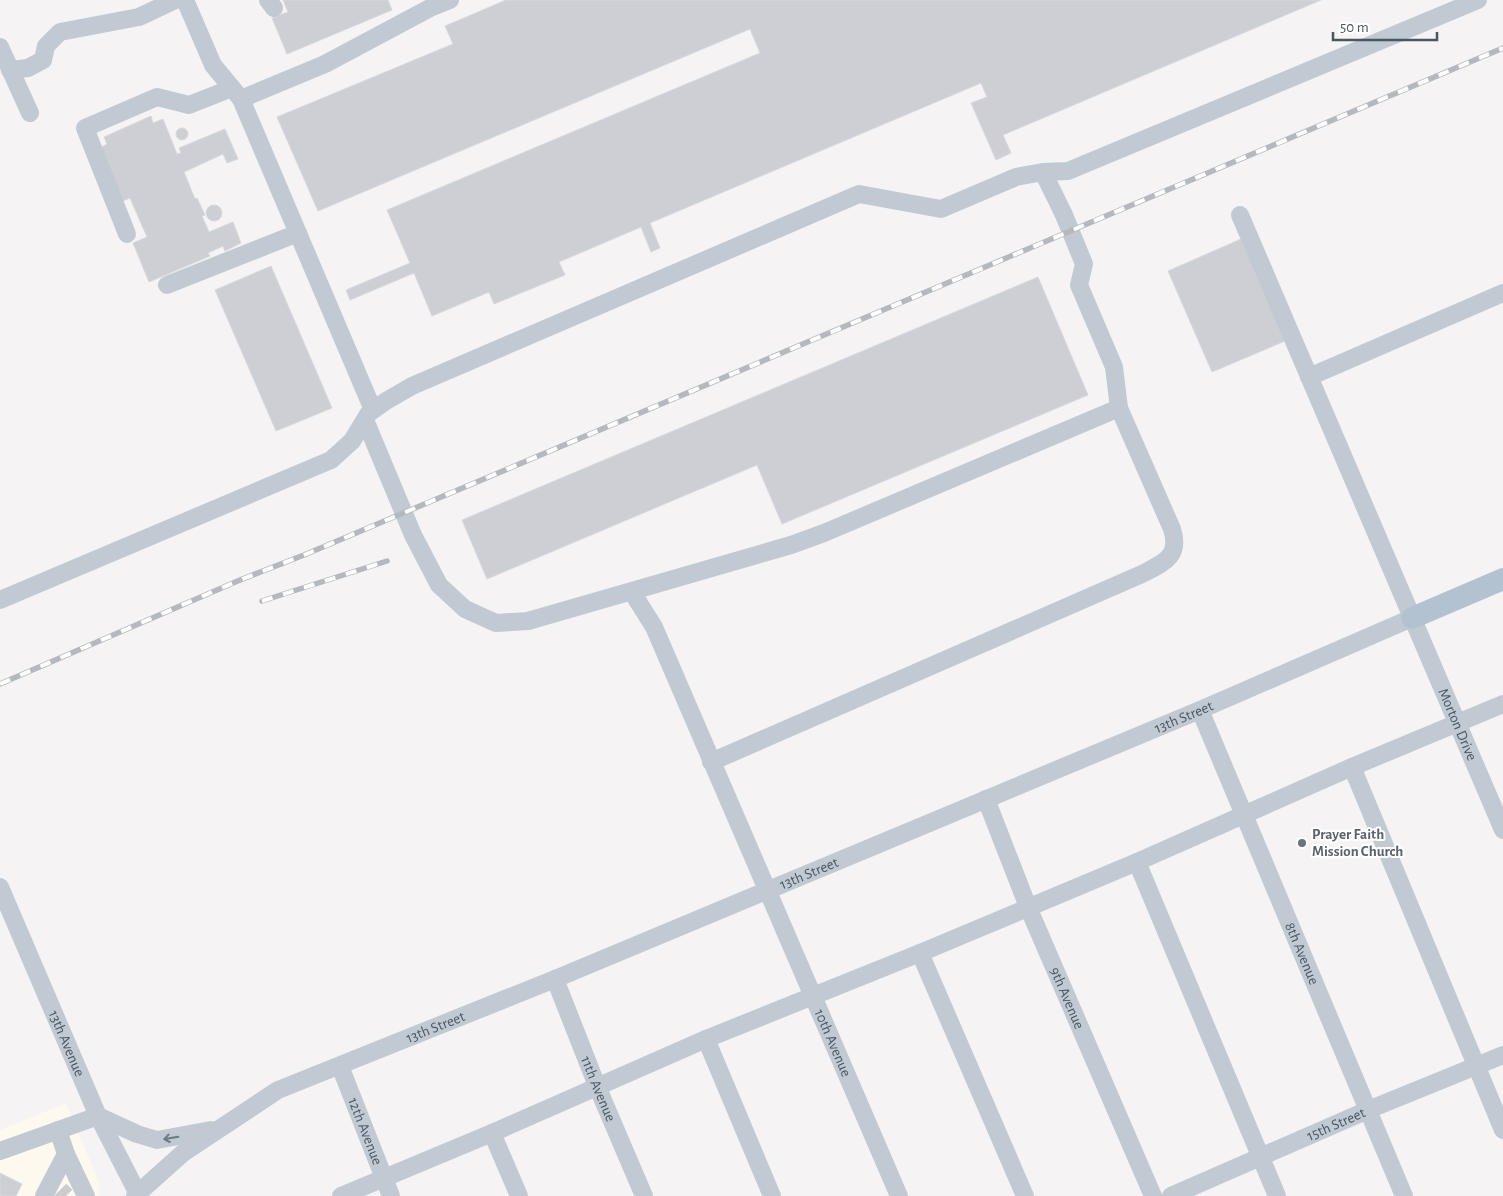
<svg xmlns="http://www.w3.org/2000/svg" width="1503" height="1196" viewBox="0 0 1503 1196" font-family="'Alegreya Sans',sans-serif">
<rect width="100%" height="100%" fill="#f5f3f3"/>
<path fill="#fdf9ef" d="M66,1103L99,1182V1196H0V1130Z"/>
<path fill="#cdcfd5" stroke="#d7d9de" d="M283,0H388L392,10L287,54L272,18L288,12Z
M506,0H1321L1003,135L1011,153L996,160L971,103L987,97L981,83L650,223L660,248L651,252L641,227L559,262L565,275L494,304L489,292L432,316L414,273L350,300L346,290L410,263L387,210L760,53L750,29L318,211L277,117L453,44L445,26Z
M151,116L153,123L163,119L177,154L181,153L179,148L225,129L238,159L227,163L223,154L184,172L195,199L197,198L205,215L202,216L209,232L233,222L241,243L225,251L223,246L208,253L210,256L149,282L133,243L147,237L130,198L123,201L100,148L107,144L104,137Z
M176 134a6 6 0 1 1 12 0a6 6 0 1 1-12 0Z
M206 213a8 8 0 1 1 16 0a8 8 0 1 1-16 0Z
M1241,239L1285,341L1212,372L1168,271Z
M271,266L332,408L276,431L215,290Z
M1038,277L1088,395L782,524L757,465L487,579L462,520Z
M0,1173L22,1184L16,1196H0Z"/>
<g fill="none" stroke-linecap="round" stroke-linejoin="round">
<path stroke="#caccce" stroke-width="18" stroke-dasharray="18 9" stroke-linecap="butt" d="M60,1190L66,1196"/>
<g stroke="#c1cad2" stroke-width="18">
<path d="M185,0L213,65L241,99L373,410"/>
<path d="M268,0L274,8"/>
<path d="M0,47L30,113"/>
<path d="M10,70L28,68L43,60L46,46L60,32L139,17L175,0"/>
<path d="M241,99L325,64L430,8L450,0"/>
<path id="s1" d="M1240,215L1503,830"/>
<path d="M127,234L85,128L157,97L189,105L232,88"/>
<path d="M167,285L298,233"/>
<path d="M1309,377L1503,293"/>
<path d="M365,420L413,535L439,585L465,609L496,623L528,621L791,545L824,533L1119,408L1114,367L1079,285L1084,264L1064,215L1043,172"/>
<path id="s2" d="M632,592L654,627C734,817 818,1006 899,1196"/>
<path d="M0,600L331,460L352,441L369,413L386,401L412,386L859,194L941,209L1016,177L1043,172L1068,171L1478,0"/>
<path id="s3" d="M1200,710L1404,1196"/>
<path d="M711,762L1142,574C1163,563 1181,557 1172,529L1119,408"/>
<path d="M1352,767L1503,1130"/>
<path id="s4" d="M986,799L1028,907L1153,1196"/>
<path d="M1137,862L1277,1196"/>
<path id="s5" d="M0,887L98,1116L139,1196"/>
<path d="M920,953L1025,1196"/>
<path id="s6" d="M555,979L597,1086L644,1196"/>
<path d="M706,1039L772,1196"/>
<path id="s7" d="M340,1066L391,1196"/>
<path d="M58,1130L66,1154L86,1196"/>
<path d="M492,1133L519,1196"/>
<path d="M0,1151L98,1116L137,1134L157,1140L211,1130"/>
<path d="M44,1196L66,1154"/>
<path id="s8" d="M135,1196L183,1153L278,1090L555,979L1200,710L1412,618"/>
<path d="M341,1196L492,1133L706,1039L920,953L1137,862L1352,767L1503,704"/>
<path id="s9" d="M1171,1196L1368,1110L1503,1055"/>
</g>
<path stroke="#b3c2d1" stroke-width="22" d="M1412,618L1503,579"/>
<g stroke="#b5b8bd" stroke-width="5.5">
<path id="rail" d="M262,601L387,561
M0,684L240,580L304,555L1503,48"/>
</g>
<use href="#rail" stroke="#fff" stroke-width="4" stroke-dasharray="11" stroke-linecap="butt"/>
</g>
<defs><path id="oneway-shaft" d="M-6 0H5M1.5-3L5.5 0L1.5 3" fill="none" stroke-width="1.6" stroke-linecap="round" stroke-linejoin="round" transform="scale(1.25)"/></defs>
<use stroke="#6e7983" href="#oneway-shaft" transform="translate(171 1138) rotate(171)"/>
<circle fill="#6b7280" stroke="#fff" stroke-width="2" cx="1302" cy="843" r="5"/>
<g text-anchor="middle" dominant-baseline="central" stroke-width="4" stroke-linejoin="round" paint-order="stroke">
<g font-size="15" fill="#4a5661" stroke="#fff">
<text stroke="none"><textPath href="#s8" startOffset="1158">13th Street</textPath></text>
<text stroke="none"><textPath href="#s1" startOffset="554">Morton Drive</textPath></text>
<text stroke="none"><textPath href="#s8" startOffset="752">13th Street</textPath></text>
<text stroke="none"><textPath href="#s3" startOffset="264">8th Avenue</textPath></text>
<text stroke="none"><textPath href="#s4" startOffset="215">9th Avenue</textPath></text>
<text stroke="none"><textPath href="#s8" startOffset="348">13th Street</textPath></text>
<text stroke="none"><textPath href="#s5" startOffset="170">13th Avenue</textPath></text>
<text stroke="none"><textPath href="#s2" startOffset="494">10th Avenue</textPath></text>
<text stroke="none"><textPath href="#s6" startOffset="118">11th Avenue</textPath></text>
<text stroke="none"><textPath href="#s9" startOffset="180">15th Street</textPath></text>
<text stroke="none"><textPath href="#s7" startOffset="70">12th Avenue</textPath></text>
</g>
<g font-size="15" font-weight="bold" fill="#5b616d" stroke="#fff" text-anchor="start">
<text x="1312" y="834">Prayer Faith<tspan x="1312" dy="17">Mission Church</tspan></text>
</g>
</g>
<path d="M1333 32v8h104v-8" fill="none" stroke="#4a5661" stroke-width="2.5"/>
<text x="1340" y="32" font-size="15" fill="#4a5661" stroke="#ffffff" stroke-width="4" paint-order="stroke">50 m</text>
</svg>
